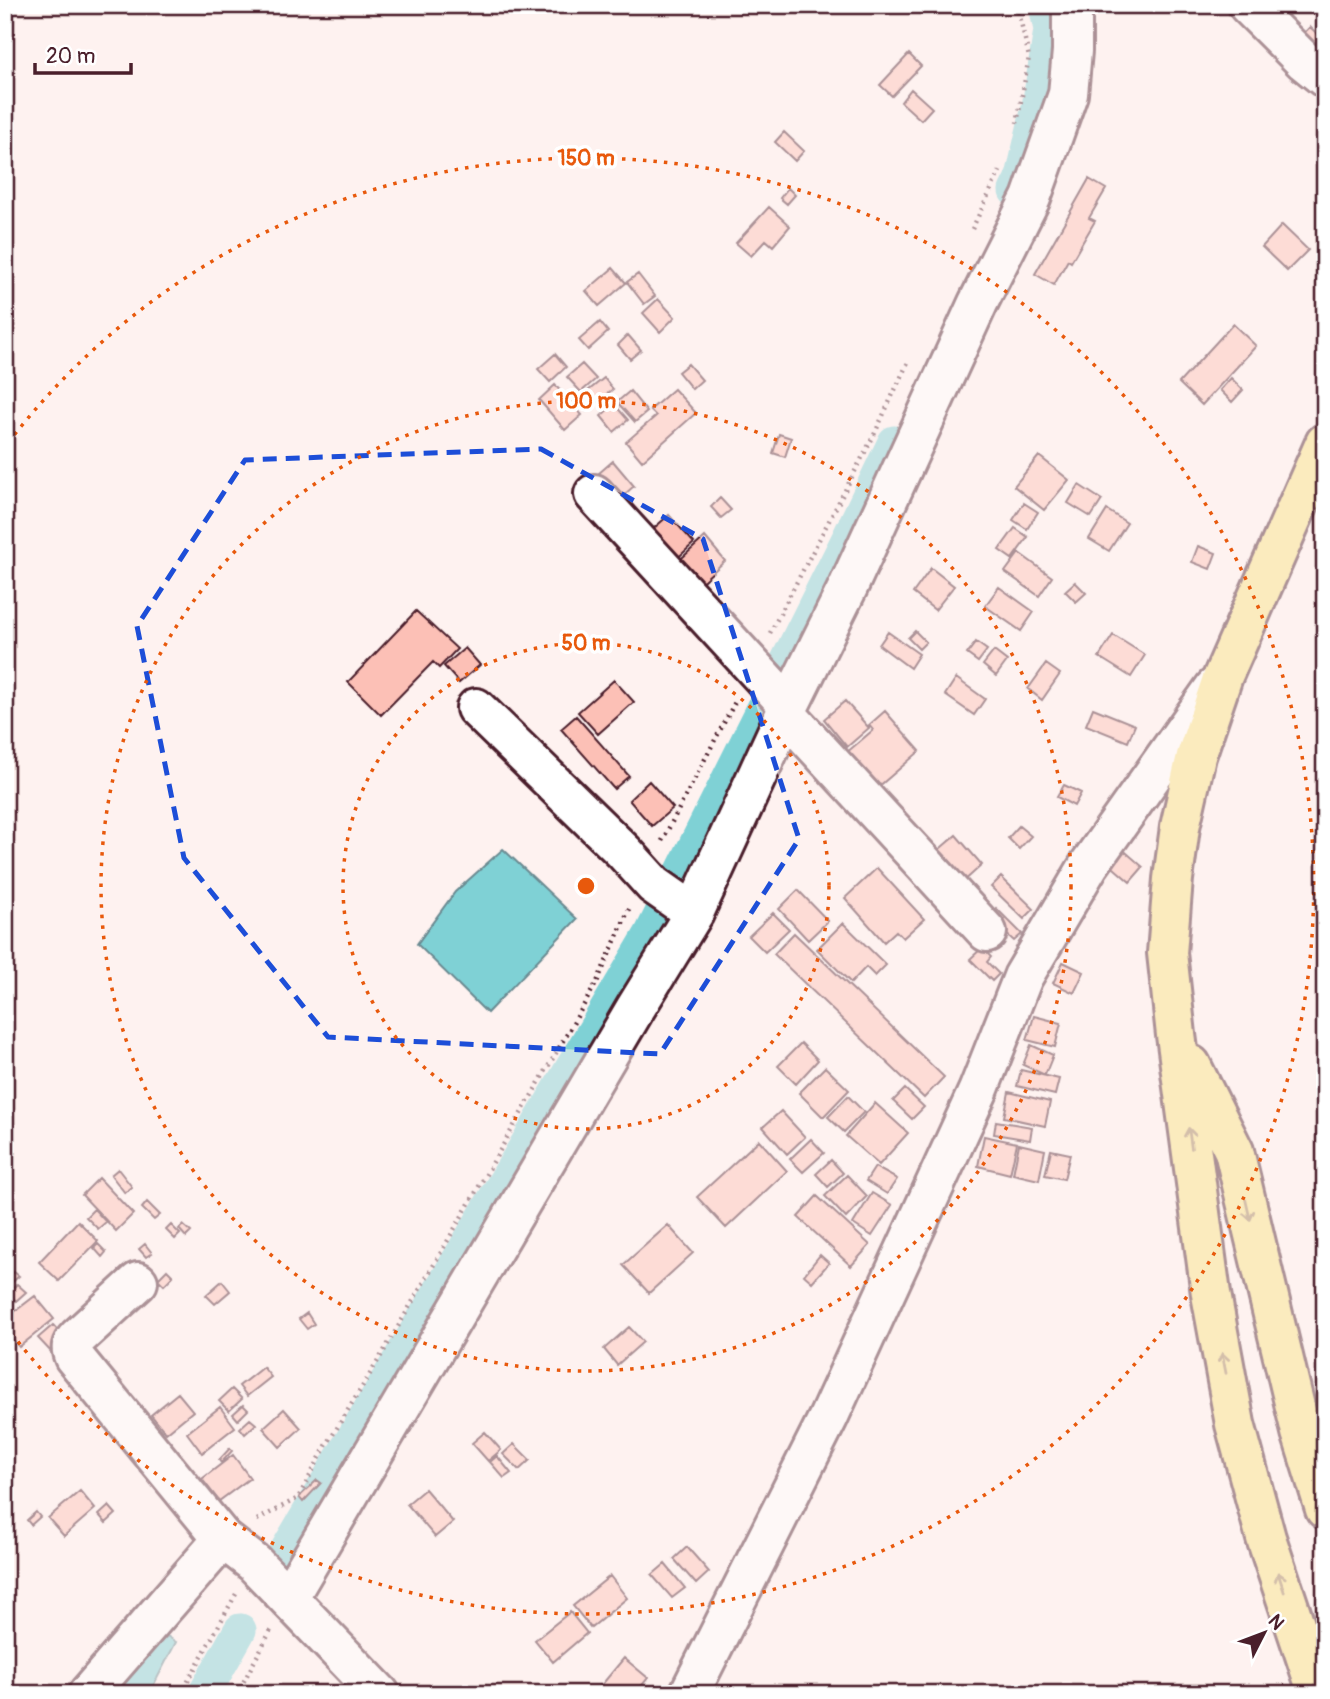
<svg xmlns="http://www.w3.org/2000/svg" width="1330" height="1699" viewBox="0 0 1330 1699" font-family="Pangolin,sans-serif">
<rect width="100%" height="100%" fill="#fef2f0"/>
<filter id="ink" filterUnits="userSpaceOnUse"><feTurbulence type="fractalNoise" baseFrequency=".0143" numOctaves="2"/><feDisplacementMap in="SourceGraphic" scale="14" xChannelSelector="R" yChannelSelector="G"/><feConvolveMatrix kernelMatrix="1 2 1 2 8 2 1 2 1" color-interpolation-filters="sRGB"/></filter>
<g filter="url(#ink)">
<path fill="#7fd1d5" stroke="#6a8a91" stroke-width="2" d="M503,849L577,919L487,1013L417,944L455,892Z
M167,1636L176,1642L149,1694H109Z"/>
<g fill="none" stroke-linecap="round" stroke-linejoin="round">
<path stroke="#7fd1d5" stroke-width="33" d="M1015,191L1022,177L1038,107L1050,30L1045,5
M274,1571L650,935L848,538L894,442
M204,1694L240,1630"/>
</g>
<path fill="#fcc0b6" stroke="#4a1f2b" stroke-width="2" d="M1310,27L1325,41L1311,55L1297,40Z
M909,54L921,66L892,96L880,85Z
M911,89L932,108L921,120L901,102Z
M784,132L804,151L795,161L775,142Z
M1089,179L1106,189L1089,218L1095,221L1071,262L1068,260L1054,285L1035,274Z
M788,188L795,195L787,204L780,198Z
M769,207L790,226L773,246L766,240L751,256L736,243Z
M1282,225L1308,250L1287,271L1262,247Z
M613,268L626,283L599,306L586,291Z
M638,274L655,296L644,304L627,282Z
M658,299L675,317L660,332L643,313Z
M600,322L608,332L588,350L579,340Z
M1233,324L1256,346L1202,405L1179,383Z
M628,335L641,350L630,359L618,345Z
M555,354L566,367L550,382L538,369Z
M582,364L596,379L581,392L567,377Z
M688,364L702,380L692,389L678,372Z
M604,378L613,389L586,411L577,400Z
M1231,378L1243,390L1232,402L1220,390Z
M555,385L582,415L565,430L539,400Z
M674,389L696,413L642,461L626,442L656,416L650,410Z
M630,391L647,412L635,422L617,402Z
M614,404L628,420L614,432L601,416Z
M779,434L791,438L785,457L773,453Z
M1039,456L1069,480L1044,510L1014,486Z
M613,461L634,486L613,505L591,480Z
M1079,485L1102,500L1091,517L1068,503Z
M720,498L731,510L721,518L711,507Z
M1024,503L1038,512L1027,529L1013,520Z
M1107,510L1127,523L1109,551L1089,539Z
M669,515L694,543L671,564L646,535Z
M1015,528L1028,537L1012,559L999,550Z
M705,537L725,561L694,589L673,566Z
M1198,546L1216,553L1210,569L1192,562Z
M1019,553L1052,577L1039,596L1005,572Z
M931,568L954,586L935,610L913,593Z
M1075,582L1086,593L1076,602L1065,591Z
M999,587L1034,612L1021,631L985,606Z
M416,611L457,649L439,668L433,662L381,715L348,682Z
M915,631L926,642L919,649L908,638Z
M888,632L919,654L910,668L879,645Z
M1113,635L1145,655L1131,677L1099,657Z
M976,642L987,650L978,662L967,654Z
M465,648L480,665L459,683L444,666Z
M994,651L1007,661L996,676L983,665Z
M1046,664L1060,674L1042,700L1028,689Z
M956,678L985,699L974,715L945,695Z
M614,680L634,702L598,734L578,712Z
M845,701L869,728L847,747L824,719Z
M1093,708L1135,725L1128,742L1086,725Z
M885,711L920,751L877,788L846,753L873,730L869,725Z
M576,716L629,776L614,789L561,729Z
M649,781L673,808L652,826L629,800Z
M1064,785L1081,793L1074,806L1057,797Z
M1019,826L1031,836L1019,849L1008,838Z
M956,835L982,865L962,883L935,853Z
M1120,847L1143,867L1130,882L1107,862Z
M877,868L924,919L903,938L896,931L884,942L845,898Z
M1001,877L1034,909L1024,919L991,887Z
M798,890L828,921L808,940L779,909Z
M996,908L1022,934L1014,941L988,917Z
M773,913L789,929L765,952L749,936Z
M843,923L886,965L875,976L866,967L851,983L817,949Z
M794,933L944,1077L924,1098L774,954Z
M982,948L991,957L987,962L999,974L992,981L970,959Z
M1063,962L1084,972L1074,993L1053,983Z
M1034,1016L1061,1023L1055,1047L1027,1040Z
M801,1043L818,1060L796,1084L778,1066Z
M1031,1045L1053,1055L1045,1075L1023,1065Z
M825,1067L849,1090L823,1117L799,1093Z
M1021,1070L1059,1079L1055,1095L1017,1086Z
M905,1089L924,1107L912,1119L893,1101Z
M1009,1092L1050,1102L1045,1126L1004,1117Z
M848,1096L864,1112L844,1132L828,1117Z
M875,1103L908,1133L879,1165L846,1136Z
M781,1111L805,1137L787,1154L763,1127Z
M996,1121L1032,1127L1030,1140L994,1134Z
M984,1136L1017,1143L1010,1174L978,1166Z
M811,1139L824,1153L803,1172L790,1159Z
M759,1140L787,1171L726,1228L697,1197Z
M1019,1144L1045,1150L1039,1180L1013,1174Z
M1051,1150L1070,1154L1064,1179L1045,1175Z
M831,1160L843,1173L828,1187L816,1174Z
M875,1167L897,1179L887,1194L866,1181Z
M118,1169L132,1187L125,1193L111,1175Z
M847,1175L867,1196L846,1218L825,1196Z
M99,1178L133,1214L116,1231L82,1195Z
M872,1193L892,1205L872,1236L853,1224Z
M817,1196L870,1245L851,1266L798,1217Z
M147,1202L160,1215L154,1220L142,1208Z
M94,1209L106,1222L98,1229L86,1217Z
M78,1221L98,1241L59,1281L39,1262Z
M171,1225L180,1234L175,1239L166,1230Z
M183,1225L191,1232L186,1237L179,1229Z
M668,1225L693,1253L649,1293L623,1265Z
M98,1244L106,1252L102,1257L94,1248Z
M145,1244L152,1253L146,1257L139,1249Z
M820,1255L829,1263L812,1282L804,1275Z
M5,1263L13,1273L5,1279Z
M167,1270L173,1276L164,1285L158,1279Z
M14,1272L19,1276L8,1286L5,1281Z
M222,1281L230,1291L215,1304L206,1295Z
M17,1284L26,1292L16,1301L8,1293Z
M35,1296L54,1319L19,1347L5,1329V1319Z
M307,1313L314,1324L307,1329L299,1319Z
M53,1325L68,1342L54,1355L38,1338Z
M629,1327L643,1342L617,1365L604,1349Z
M263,1367L271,1377L247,1396L239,1386Z
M232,1389L242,1399L229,1411L219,1401Z
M178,1393L193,1411L166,1433L151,1415Z
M243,1405L248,1410L238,1420L233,1414Z
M220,1407L235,1427L202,1453L187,1433Z
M284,1409L301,1428L280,1447L263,1428Z
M250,1419L256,1424L245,1434L240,1428Z
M485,1432L501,1450L488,1461L472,1443Z
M514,1444L530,1460L519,1470L503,1454Z
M230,1448L232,1451L221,1463L219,1460Z
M233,1455L250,1478L219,1501L202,1479Z
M497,1456L511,1473L504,1478L490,1462Z
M317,1480L321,1483L303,1502L299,1497Z
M425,1489L453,1522L435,1537L407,1504Z
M80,1491L95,1509L64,1536L48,1518Z
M109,1506L116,1514L106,1523L99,1515Z
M36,1512L40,1517L31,1525L27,1520Z
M687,1547L709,1572L696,1584L674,1559Z
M665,1564L685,1588L672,1598L652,1575Z
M610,1576L627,1598L591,1628L573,1606Z
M570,1612L587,1633L553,1662L535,1640Z
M624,1658L648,1678L635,1694H594Z"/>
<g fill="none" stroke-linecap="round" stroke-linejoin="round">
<g stroke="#4a1f2b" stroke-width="44">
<path id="minor" d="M594,494L789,706
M476,708L624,852L654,885L694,913
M785,713L987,932
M138,1282L78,1337C71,1344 70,1348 74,1357L223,1539
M288,1598L635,1009L694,913L789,706L848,587L978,303L1031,198L1068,94L1072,51V10L1070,5
M88,1694L223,1539L254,1563L380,1694"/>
</g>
<g stroke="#4a1f2b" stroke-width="44">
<path id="tertiary" d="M1248,5L1304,61L1325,78
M689,1694L828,1418L978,1091L1023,977L1089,865L1215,687"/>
</g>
<g stroke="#4a1f2b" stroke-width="44">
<path id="trunk" d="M1191,1065L1234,1151L1301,1432L1325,1509
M1318,1694L1266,1538L1235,1424L1211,1294L1176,1035L1167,953L1173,879L1180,827L1196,756L1223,676L1325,443"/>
</g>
<path stroke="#4a1f2b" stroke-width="4.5" stroke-dasharray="2 5" stroke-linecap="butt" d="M1017,5L1029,57L1017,123
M972,229L1000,171
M770,633L874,435L909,360
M662,841L736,700
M257,1520L298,1498L326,1446L384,1351L597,982L629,909
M181,1694L236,1594
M237,1694L271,1630"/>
<use href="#minor" stroke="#fff" stroke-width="38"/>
<use href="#tertiary" stroke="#fff" stroke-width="38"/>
<use href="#trunk" stroke="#f8e281" stroke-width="38"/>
</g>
<defs><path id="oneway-shaft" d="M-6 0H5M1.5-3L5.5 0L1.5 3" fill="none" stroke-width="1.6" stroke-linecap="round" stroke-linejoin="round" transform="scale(1.75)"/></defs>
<g stroke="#a18056">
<use href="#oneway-shaft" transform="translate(1190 1138) rotate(-98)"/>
<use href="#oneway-shaft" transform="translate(1248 1210) rotate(77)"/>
<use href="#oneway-shaft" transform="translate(1224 1363) rotate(-101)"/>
<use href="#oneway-shaft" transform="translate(1281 1582) rotate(-108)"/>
</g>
</g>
<path d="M0 0H1330V1699H0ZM541,449L703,539L799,839L660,1054L328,1037L184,858L137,626L245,460Z" fill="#fef2f0" fill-opacity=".55" fill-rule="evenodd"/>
<path fill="none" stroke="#1d4ed8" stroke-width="5" stroke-dasharray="14 9" stroke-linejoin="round" d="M541,449L703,539L799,839L660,1054L328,1037L184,858L137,626L245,460Z"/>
<g fill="none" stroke="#e8590c" stroke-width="3.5" stroke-dasharray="3.5 7">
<circle cx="586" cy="886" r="243"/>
<circle cx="586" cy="886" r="485"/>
<path d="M8 443A728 728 0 1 1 8 1329"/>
</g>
<circle cx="586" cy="886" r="10" fill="#e8590c" stroke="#fff" stroke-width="3.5"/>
<g font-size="21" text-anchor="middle" font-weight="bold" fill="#e8590c" stroke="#fff" stroke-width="7" stroke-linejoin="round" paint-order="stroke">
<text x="586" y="165">150 m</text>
<text x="586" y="408">100 m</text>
<text x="586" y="650">50 m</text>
</g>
<rect width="1330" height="1699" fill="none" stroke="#fff" stroke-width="28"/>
<rect x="14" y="14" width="1302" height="1671" fill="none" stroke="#4a1f2b" stroke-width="2.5" filter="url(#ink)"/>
<g transform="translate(1264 1633) rotate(48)" stroke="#ffffff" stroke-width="5" paint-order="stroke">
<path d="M0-5L12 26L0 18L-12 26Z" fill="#4a1f2b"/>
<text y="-10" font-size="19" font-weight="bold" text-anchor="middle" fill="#4a1f2b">N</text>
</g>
<path d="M35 63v10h96v-10" fill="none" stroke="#4a1f2b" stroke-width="3.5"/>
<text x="46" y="63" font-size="21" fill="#4a1f2b" stroke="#ffffff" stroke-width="5" paint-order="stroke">20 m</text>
</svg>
